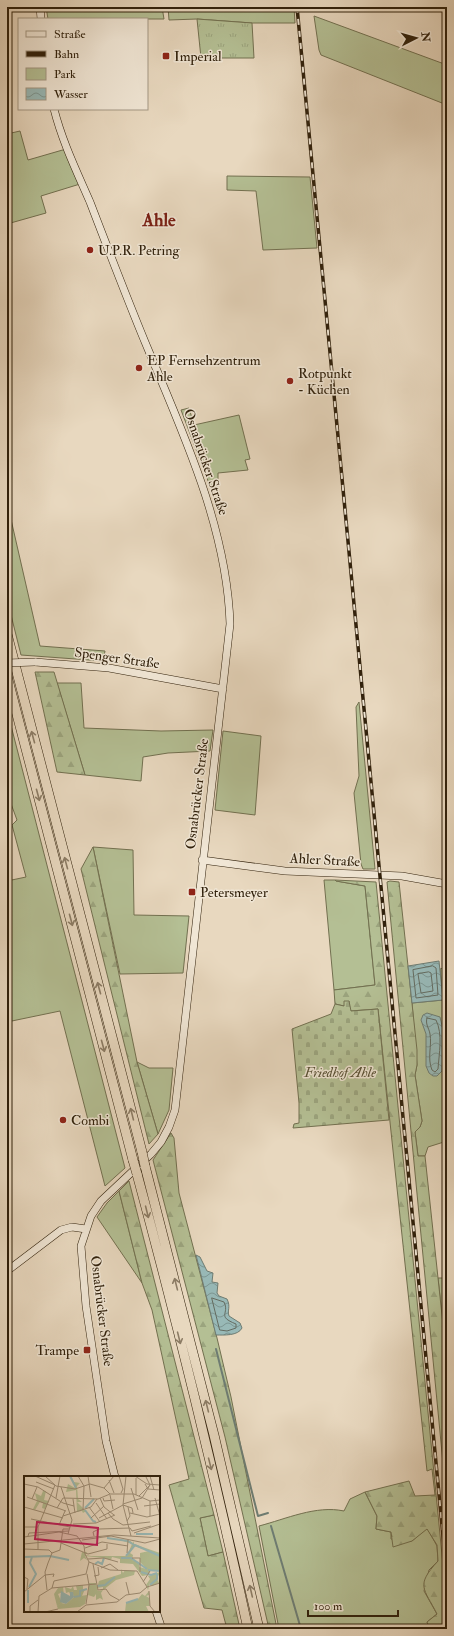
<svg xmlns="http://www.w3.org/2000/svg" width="454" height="1636" viewBox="0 0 454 1636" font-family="'IM FELL Double Pica',serif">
<defs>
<pattern id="forest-firs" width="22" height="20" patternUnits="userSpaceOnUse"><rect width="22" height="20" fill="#b4bf94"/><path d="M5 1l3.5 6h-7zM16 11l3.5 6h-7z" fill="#9ba47e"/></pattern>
<pattern id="cemetery-stones" width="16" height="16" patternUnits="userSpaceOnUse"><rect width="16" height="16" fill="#b4bf94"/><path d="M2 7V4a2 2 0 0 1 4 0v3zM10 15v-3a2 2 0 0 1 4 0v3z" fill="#9ba47e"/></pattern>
<pattern id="park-tufts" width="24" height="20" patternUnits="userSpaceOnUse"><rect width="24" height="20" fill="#b4bf94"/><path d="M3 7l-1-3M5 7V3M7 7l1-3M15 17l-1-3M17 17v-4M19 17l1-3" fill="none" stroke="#9ba47e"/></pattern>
<pattern id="water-waves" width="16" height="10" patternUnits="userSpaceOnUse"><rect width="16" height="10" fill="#98b9b7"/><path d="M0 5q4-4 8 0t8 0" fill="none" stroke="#7c9693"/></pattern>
</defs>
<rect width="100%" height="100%" fill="#e8d8bf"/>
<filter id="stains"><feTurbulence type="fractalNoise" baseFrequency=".005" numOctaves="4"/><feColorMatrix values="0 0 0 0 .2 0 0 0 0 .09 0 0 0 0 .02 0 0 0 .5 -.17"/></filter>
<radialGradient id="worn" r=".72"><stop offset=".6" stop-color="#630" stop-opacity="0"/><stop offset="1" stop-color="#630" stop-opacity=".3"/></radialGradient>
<path fill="#b4bf94" stroke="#727050" d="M46,7H162L164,19H48Z
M168,7H294L295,23H252L197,19L169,20Z
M314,16L447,65V105L321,55L319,50Z
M20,131L28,160L66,149L80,184L41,196L46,213L7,224V134Z
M227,176L310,177L317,248L263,250L256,191L227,190Z
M189,408L194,425L239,415L250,459L245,460L248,470L218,473V486H210L181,410Z
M7,502L40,646L105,651L103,661L21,655L7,599Z
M57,683H81L84,728L161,731L213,730L210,751L168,753L143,757L141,781L85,775Z
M359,702L375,869H363L361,864L354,793L359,776L356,707Z
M7,710L125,1168L105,1186L60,1011L7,1022V881L26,877L12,825L17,820L7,793Z
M223,731L261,736L255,815L215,810Z
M93,847L133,850L134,915L189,916L183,973L120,974Z
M324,880H335L336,881L365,886L375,985L334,990Z
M447,967V1141L428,1147L425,1156H418L415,1132L420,1127L422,1121L415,1075L417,1065L412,1003L443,1000L440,969Z
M137,1062L149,1068H173L169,1110L158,1134Z
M119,1191L142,1283L97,1217L107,1203Z
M438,1278H447V1334H444Z
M365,1492L377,1516L376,1529L391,1532V1539L412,1541L427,1528L437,1546L438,1561L429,1570L424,1591L437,1614L427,1622L430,1629H279L259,1526C286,1519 316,1505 344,1511L350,1499Z
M214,1515L223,1552L208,1556L200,1518Z"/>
<path fill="url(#forest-firs)" stroke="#727050" d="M35,672H54L85,775L57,772Z
M93,847L137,1062L158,1134L149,1144L81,869Z
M335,880L376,882L447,1606V1629H430L427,1622L437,1614C424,1588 415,1586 438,1561L437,1545L427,1529L412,1541L393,1547L391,1532L376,1529L377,1516L365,1492L409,1481L415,1496L435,1495L432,1469L427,1471L378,1009L350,1011L349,1001L344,1006L335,1004L334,990L375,985L365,886L336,881Z
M390,881L399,882L417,1050V1065L415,1075L422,1121L420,1127L415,1132L418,1156H425L444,1334L447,1337V1505L387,882Z
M171,1133L174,1138L179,1193L217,1338L231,1397L277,1629H269L225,1437L153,1160Z
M129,1181L214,1515L200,1518L208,1556L223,1552L240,1629H227L222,1610L204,1608L169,1485L189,1479L152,1310L142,1283L119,1191Z"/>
<path fill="url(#cemetery-stones)" stroke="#727050" d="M344,1001H349L351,1011L378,1009L389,1120L293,1128L294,1124L299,1123V1103L292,1029L331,1014L335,1004L344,1006Z"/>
<path fill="url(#park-tufts)" stroke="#727050" d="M197,19L252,23L254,58H201Z"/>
<path fill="url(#water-waves)" stroke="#6e7c72" d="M439,961L443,1000L412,1003L408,966Z
M427,1013L440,1017L444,1034L442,1071L437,1076H433L429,1073L426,1066V1034L421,1020L423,1015Z
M196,1255L200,1257L207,1271L213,1273L212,1282L218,1283L217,1293L219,1296L227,1299C231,1307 227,1310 229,1316L240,1323L242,1328C238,1336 224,1335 216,1335Z"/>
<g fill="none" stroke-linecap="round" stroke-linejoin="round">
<path stroke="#646c61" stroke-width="1" d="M433,966L436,968L438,995L416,998L413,970Z
M429,972L431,973L433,991L421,993L418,974Z
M427,1018L436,1020C443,1034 439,1054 438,1069L435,1072L432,1070C427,1058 432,1046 430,1034C429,1028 425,1024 427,1018Z
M212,1298L224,1302C230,1314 216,1316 236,1324V1328L227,1331L220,1330Z"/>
<path stroke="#6e7c72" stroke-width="2" d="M216,1349L258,1516L268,1513
M271,1526L301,1629"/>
<g stroke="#30200b" stroke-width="8">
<path id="secondary" d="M40,7L41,19
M54,109C62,141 77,172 90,202C108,249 126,296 145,342C182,431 227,526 230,624L175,1110L169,1127L161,1142L151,1154L101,1201L91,1216L81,1246L86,1306L106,1441L115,1477
M35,662L109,668L223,689
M202,860L285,871L402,876L447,884
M7,1271L61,1230L72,1227L86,1229
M156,1611L162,1629"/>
</g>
<g stroke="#30200b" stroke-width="10">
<path id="highway" d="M7,634L142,1152
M7,676L133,1160
M145,1166L214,1435L259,1629
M137,1174C178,1325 215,1477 248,1629"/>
</g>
<use href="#secondary" stroke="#f0e6d5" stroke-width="7"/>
<use href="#highway" stroke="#e8d8bf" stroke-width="9"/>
<g stroke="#30200b" stroke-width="3.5">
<path id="rail" d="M297,7L447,1578"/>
</g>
<use href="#rail" stroke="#f0e6d5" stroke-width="2" stroke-dasharray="6" stroke-linecap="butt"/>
<g stroke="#30200b" stroke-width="8" stroke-linecap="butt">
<path id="secondary-bridge" d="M7,663L35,662"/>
</g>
<g stroke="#30200b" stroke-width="10" stroke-linecap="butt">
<path id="highway-bridge" d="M142,1152L145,1166
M133,1160L137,1174"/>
</g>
<use href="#secondary-bridge" stroke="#f0e6d5" stroke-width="7"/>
<use href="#highway-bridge" stroke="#e8d8bf" stroke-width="9"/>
</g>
<defs><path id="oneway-shaft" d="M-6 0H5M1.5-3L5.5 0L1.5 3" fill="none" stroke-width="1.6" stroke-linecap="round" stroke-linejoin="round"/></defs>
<g stroke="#8c7c65">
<use href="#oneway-shaft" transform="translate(33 737) rotate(-105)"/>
<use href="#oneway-shaft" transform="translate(38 795) rotate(75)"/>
<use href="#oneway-shaft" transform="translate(66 863) rotate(-105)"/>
<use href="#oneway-shaft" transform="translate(71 920) rotate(75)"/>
<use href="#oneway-shaft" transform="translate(99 988) rotate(-105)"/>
<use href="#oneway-shaft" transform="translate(103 1046) rotate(75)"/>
<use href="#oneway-shaft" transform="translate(132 1114) rotate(-104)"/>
<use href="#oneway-shaft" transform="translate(147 1212) rotate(76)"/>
<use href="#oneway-shaft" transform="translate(176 1284) rotate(-104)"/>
<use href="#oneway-shaft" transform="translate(179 1338) rotate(76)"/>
<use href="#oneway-shaft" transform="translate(207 1406) rotate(-104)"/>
<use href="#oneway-shaft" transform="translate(210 1464) rotate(76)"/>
<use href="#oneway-shaft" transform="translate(251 1591) rotate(-103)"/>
</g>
<g fill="#8f2418" stroke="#f0e6d5" stroke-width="1.5">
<rect x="162" y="52" width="8" height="8" rx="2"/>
<circle cx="90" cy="250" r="4"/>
<circle cx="139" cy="368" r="4"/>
<circle cx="290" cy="381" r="4"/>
<rect x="188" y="888" width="8" height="8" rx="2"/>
<circle cx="63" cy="1120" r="4"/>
<rect x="83" y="1346" width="8" height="8" rx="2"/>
</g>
<g text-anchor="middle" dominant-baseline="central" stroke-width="3" stroke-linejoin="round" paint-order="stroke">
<g font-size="14" fill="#30200b" stroke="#f0e6d5" text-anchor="start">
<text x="174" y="56">Imperial</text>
<text x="98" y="250">U.P.R. Petring</text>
<text x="147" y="360">EP Fernsehzentrum<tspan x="147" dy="16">Ahle</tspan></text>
<text x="298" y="373">Rotpunkt<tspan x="298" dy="16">- Küchen</tspan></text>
<text x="200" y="892">Petersmeyer</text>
<text x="71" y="1120">Combi</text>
<text x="79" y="1350" text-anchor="end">Trampe</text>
</g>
<g font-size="14" fill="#30200b" stroke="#f0e6d5">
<text transform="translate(206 462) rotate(71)">Osnabrücker Straße</text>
<text transform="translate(117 658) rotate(8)">Spenger Straße</text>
<text transform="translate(197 794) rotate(-83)">Osnabrücker Straße</text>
<text transform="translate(325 860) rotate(3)">Ahler Straße</text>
<text transform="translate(102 1311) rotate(83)">Osnabrücker Straße</text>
</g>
<g font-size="14" font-style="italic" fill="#585034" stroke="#f0e6d5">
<text x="340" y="1072">Friedhof Ahle</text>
</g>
<g font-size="18" font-weight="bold" fill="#7a1f14" stroke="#f0e6d5">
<text x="159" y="220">Ahle</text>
</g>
</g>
<g transform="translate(24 1476)">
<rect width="136" height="136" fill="#e8d8bf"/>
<path d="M47,0L50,6L56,7L53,10L54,23L58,26H53L62,35L59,37L58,35L53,36L52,14L42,16L44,8L51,12ZM19,15H22L20,24L25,25L21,33L18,32L19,27L16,26L11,34L9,33L13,25L11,17L17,20ZM99,65H106L109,67L110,65V68L136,77V95H126L124,99L118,100L109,88L96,87V83L88,81L87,84L80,82L78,88L72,87L77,88L79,82L61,80L63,84L60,82L56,85L58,76H63L61,79L67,80H103L108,68ZM110,70L125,75L116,77V86L123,93L115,91V86L108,84L109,79L106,77ZM97,93L99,97L101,94L111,95L110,99L92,104L79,114V111L73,112L75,105L97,98ZM136,96L133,103L135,107L128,110L126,107L124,114L122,109L126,103L124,100ZM125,115V119L122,120L125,122L126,130H122L125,136H101L102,127L114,123L118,118L121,120Z" fill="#b4bf94" fill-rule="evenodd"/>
<path d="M65,107H72L74,115L79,114L77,117L79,124L76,122L72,124V118L70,121L64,119ZM59,109V113H61L58,120L50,121L48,115L47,120L45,116L42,117L41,111L47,113L49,110L50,114H53L52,110ZM39,111L40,119L39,116L34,118L38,127L33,130L30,118L34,112Z" fill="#b4bf94"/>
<path d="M63,119L61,128L56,131L34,133L33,130L37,127L42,128L50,121Z" fill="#b4bf94"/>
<path d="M37,115L46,120V116H49L50,121L42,128L36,126Z" fill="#98b9b7"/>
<path fill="none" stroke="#98b9b7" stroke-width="2" d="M46,0L52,12M61,32L70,23M61,34L69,45L72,46M112,58H129M83,62L104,65L110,69M102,80L111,69L136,80M0,81L26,80L45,84M97,82H107L123,93M71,88L74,86L78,88L80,82M124,94L136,95M117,96L127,99L133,97M126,109L133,103V98M73,110L81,109L91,101M5,111L12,98L6,87L8,81M50,121L56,120V115L63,113M4,127V114M102,127L114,123"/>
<path fill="none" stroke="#9e8e77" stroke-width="1" d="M11,0L31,9L14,51V74M21,0L32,10L51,13L66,8L80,12L86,18H110L126,25L136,24M54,0L60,10L59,34M64,0L67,21M95,0L99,13L97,17M102,0L99,29L107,60M111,0L123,8L136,9M126,0L130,14M112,2V19M85,4L90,17M12,6L30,13M0,8L14,11L39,27L50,30M121,8L124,13L136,14M37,11L48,44L44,58M80,12L90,0M107,12L114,34M86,19L89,33M115,20L126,9L122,1M3,21L42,35M32,22L36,0M76,22L80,31L90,39M79,22L80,25L91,24M118,22L126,9M131,22L136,40M8,23L13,11M49,23L51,37M126,25V40M72,27L83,43M99,28L118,22M99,29L108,32L109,37M120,30L136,28M0,31L39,42M65,31L76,46M33,32L39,22L74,23L86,18M84,37L89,43L99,49L126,46M106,37L123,41L136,38M39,40L67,31L73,23M67,42L80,30M75,42L99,29M7,43L46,51M103,45L106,40L104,31M49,48L72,47L91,39M35,49L41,35M0,51H14M110,57L136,48M4,60L5,57L45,55M70,60L69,56L75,53L106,52L108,55L127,50M0,61L35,56L53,60L60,70L61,78L65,86L62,98L30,105L28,112L15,120L14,136M58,64L87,60L121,67L136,63M37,67L64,78L83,73V68M0,68L90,59L136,62M61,72L78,66L104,70M0,73L25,74L28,77M103,77L104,64M108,82H116V96M64,83L80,82L94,86M65,86L86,94L113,95L123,111M69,88L74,114L82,113L86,119L95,124M77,92L86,88L94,94M70,100L75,99L74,91M0,101L4,103L3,113M102,106L105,118M119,106L126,95M123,111L136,107M28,112L72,108M23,114L21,96L24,87L28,77L36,74L39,53H45M125,115L126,130L131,136M0,116L21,99L30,98L29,101M62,128L65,109L63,98M6,136V130L14,124M21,136L34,133M53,136L62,129L93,126L102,119L116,117L123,111"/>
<path fill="#c2185b" fill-opacity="0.15" stroke="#c2185b" stroke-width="2" d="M13,46L74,52L73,69L11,63Z"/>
<rect width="136" height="136" fill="none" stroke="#30200b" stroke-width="2"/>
</g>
<rect width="454" height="1636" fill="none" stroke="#e8d8bf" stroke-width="24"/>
<rect x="8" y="8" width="438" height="1620" fill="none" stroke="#30200b" stroke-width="2"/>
<rect x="12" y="12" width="430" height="1612" fill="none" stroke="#30200b"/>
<rect x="18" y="18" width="130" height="92" fill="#f0e6d5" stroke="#a39784"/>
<rect x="26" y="31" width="20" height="6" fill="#f0e6d5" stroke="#a39784"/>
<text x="54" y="38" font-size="12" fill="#30200b">Straße</text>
<rect x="26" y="51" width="20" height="6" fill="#30200b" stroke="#a39784"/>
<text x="54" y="58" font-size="12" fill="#30200b">Bahn</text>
<rect x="26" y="68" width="20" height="12" fill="#b4bf94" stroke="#a39784"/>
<text x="54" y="78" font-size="12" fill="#30200b">Park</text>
<rect x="26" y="88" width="20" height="12" fill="url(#water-waves)" stroke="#a39784"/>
<text x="54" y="98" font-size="12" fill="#30200b">Wasser</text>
<g transform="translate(416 38) rotate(84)" stroke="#f0e6d5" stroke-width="3" paint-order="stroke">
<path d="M0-3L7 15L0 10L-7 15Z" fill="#30200b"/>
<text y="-6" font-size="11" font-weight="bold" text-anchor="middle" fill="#30200b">N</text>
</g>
<path d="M308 1610v6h90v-6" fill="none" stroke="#30200b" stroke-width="2"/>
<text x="314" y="1610" font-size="12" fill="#30200b" stroke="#f0e6d5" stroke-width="3" paint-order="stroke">100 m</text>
<rect width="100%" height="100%" filter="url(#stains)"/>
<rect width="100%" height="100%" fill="url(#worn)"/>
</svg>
